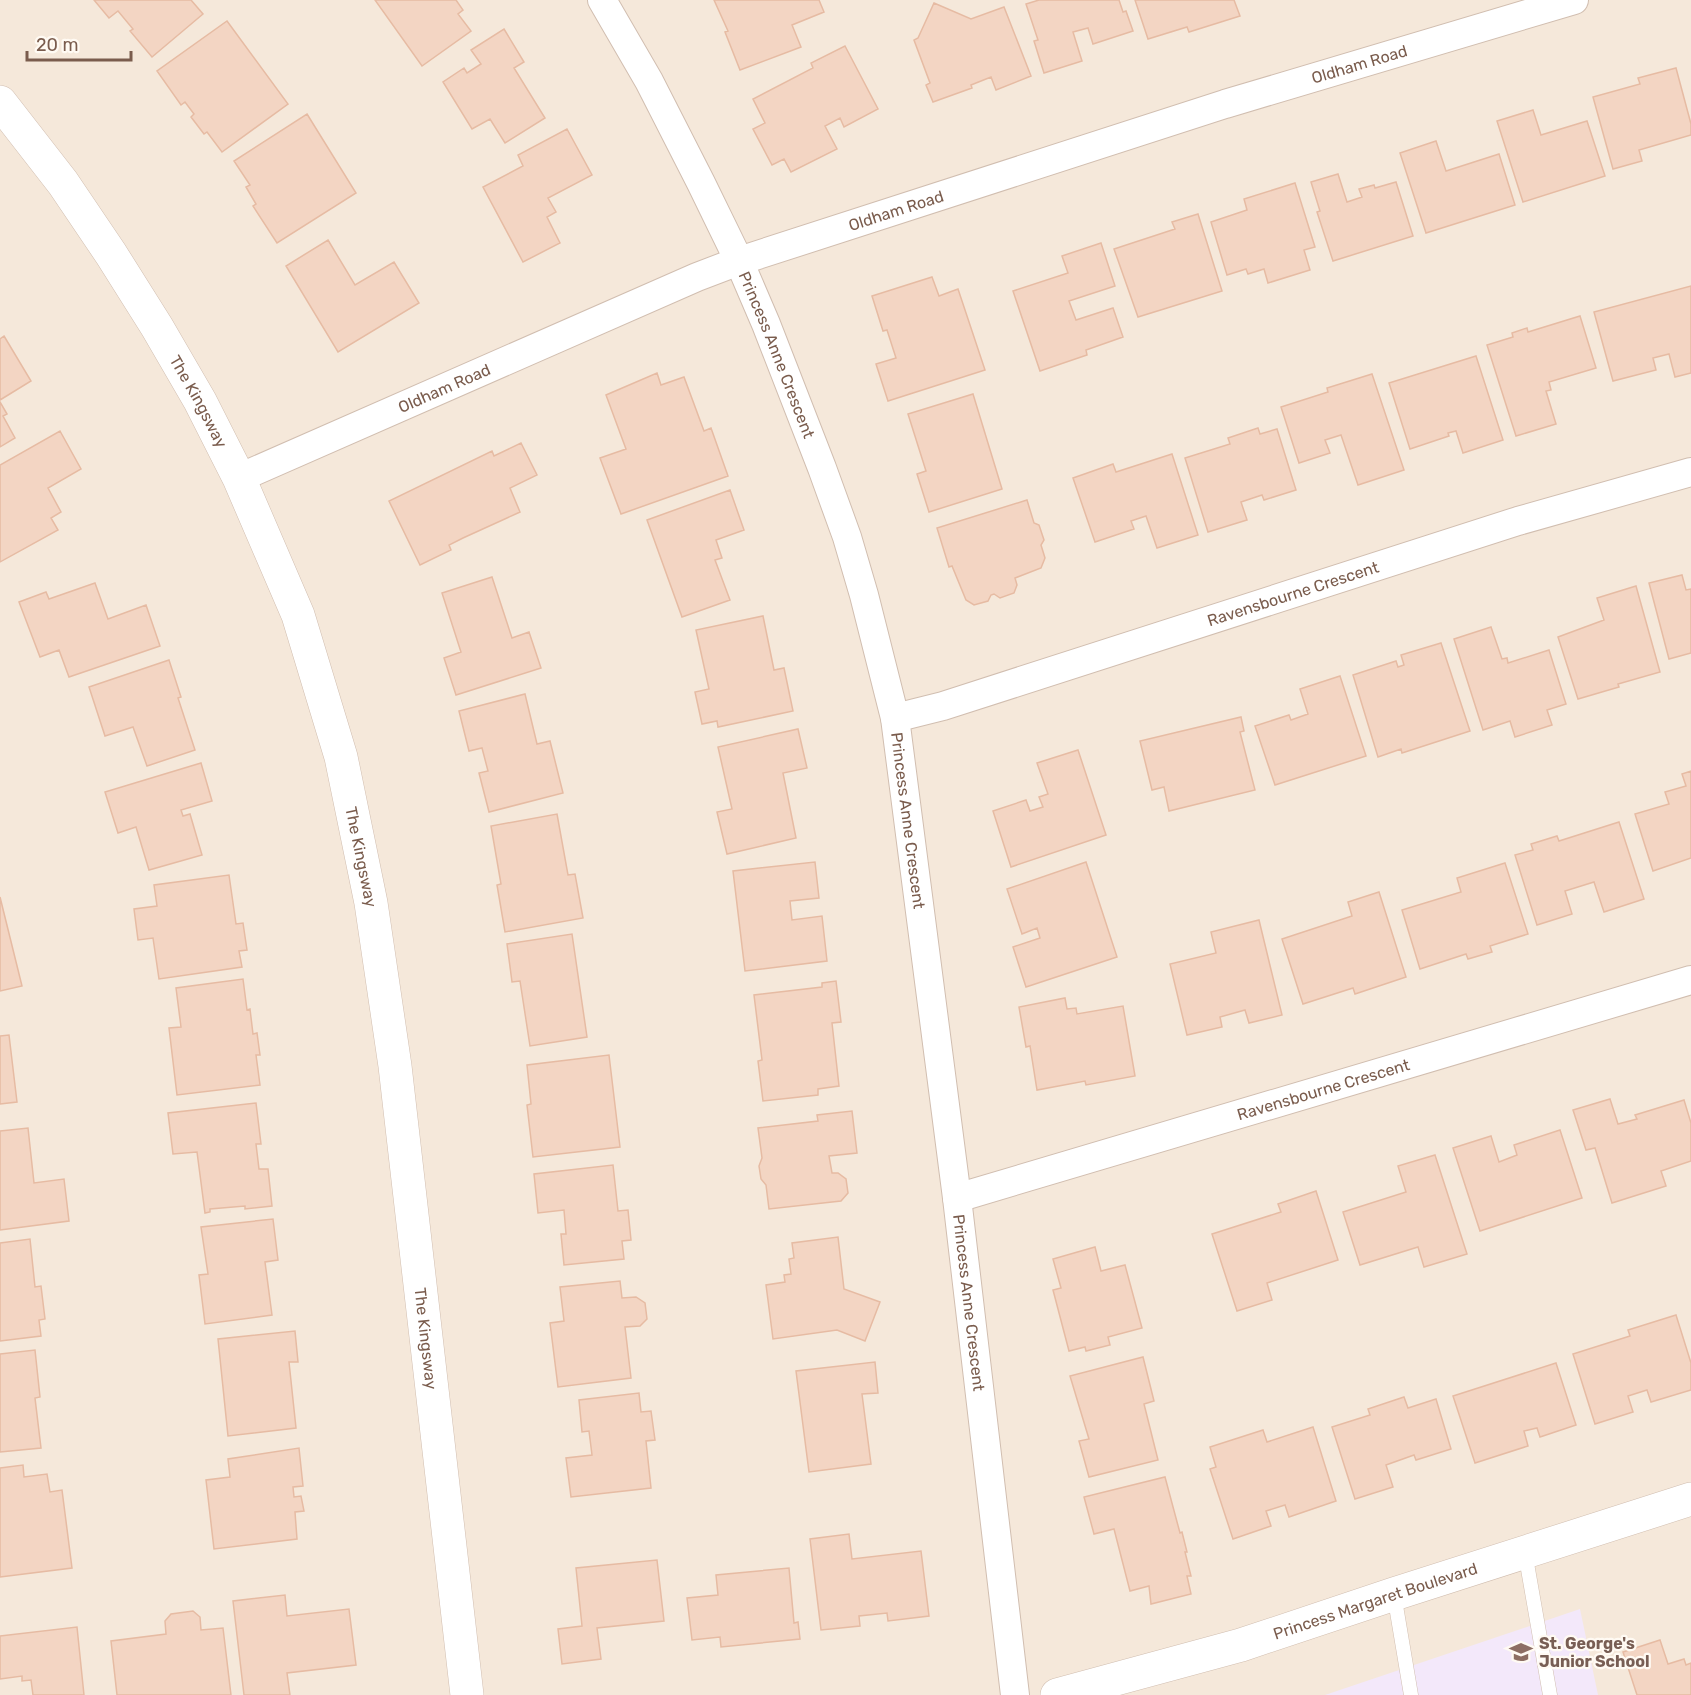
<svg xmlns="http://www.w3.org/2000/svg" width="1691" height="1695" viewBox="0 0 1691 1695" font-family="Rubik,sans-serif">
<rect width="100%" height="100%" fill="#fdf6ec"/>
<path fill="#f5e8da" d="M0,0H1691V1695H0Z"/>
<path fill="#f3e8fa" d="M1580,1609L1598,1695H1325Z"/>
<path fill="#f3d5c3" stroke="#e6bba3" stroke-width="1.5" d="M94,0H191L203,14L152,57L130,31L133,29L118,11L109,18Z
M375,0H456L463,10L458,14L471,31L422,66Z
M714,0H819L824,12L792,25L801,47L740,70L725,32L728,31Z
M1039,0H1119L1123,12L1126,11L1133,31L1093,44L1088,28L1073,32L1082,61L1044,73L1034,41L1038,40L1026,4Z
M1135,0H1234L1240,16L1189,32L1187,27L1148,39Z
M934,3L971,19L1004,7L1031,76L996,90L991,77L971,85L972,88L933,102L926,85L930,83L914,40L918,38Z
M227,21L288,104L222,152L207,132L204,134L191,117L194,114L185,102L181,105L157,71Z
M504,29L524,62L514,68L545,118L505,143L490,119L472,129L443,82L464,68L467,73L481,64L471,50Z
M845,46L878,109L844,127L840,118L825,126L837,149L791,172L784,159L772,165L753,129L765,123L753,99L813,68L811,63Z
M1676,68L1691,124V135L1639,150L1642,161L1613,169L1593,97L1640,84L1638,78Z
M1533,110L1541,135L1587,121L1605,176L1523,202L1497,121Z
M307,114L356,193L277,243L253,206L256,204L246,187L250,185L234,161Z
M567,129L592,175L548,198L556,212L547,217L560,243L523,262L483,187L523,166L518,155Z
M1436,141L1446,171L1499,154L1515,205L1426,233L1400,153Z
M1338,174L1347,202L1362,197L1359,189L1374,185L1375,188L1396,182L1413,236L1333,261L1317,212L1320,211L1311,182Z
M1295,183L1315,247L1304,250L1310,270L1268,283L1264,269L1248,274L1246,269L1227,275L1211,222L1247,210L1244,199Z
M1198,214L1222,291L1138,317L1114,249L1175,229L1172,222Z
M328,240L355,285L394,262L419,303L338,352L286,266Z
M1101,243L1115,286L1069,301L1076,320L1113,308L1123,337L1086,350L1087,355L1040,371L1013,291L1068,273L1062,256Z
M932,277L939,296L958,289L985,370L888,401L876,364L896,358L887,330L883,331L872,296Z
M1691,286V373L1675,377L1669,354L1653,358L1656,370L1613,381L1594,312Z
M1580,316L1596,368L1549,382L1551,390L1546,391L1556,424L1516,436L1487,345L1513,337L1512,333L1527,328L1528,332Z
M4,336L31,381L0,400V339Z
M1476,356L1503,440L1463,453L1456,431L1448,433L1449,436L1410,449L1389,383Z
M657,373L661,385L684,377L704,431L711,428L728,476L621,514L600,458L626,449L606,395Z
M1372,374L1404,470L1358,485L1341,435L1325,440L1330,453L1299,463L1281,407L1328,392L1327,388Z
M973,394L1002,489L929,512L917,474L926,471L908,414Z
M0,402L7,414L3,416L15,438L0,447Z
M1258,428L1260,434L1277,429L1296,490L1264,500L1262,495L1241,502L1247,520L1208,532L1185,458L1230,444L1228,438Z
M60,431L81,469L48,488L61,512L51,518L58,530L0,562V465Z
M521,443L537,475L510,488L520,512L463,538L449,545L451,550L420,565L389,501L492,451L494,456Z
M1172,454L1198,535L1157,548L1146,516L1131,521L1134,529L1095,542L1073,478L1113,464L1116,472Z
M730,490L744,530L716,540L722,558L715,560L730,600L682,617L647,520Z
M1027,500L1034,523L1039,525L1044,540L1041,545L1045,558L1041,568L1015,578L1017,585L1014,593L1000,598L994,594L991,595L988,601L974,605L966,600L952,566L949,567L937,528Z
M1682,575L1686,590L1691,589V653L1669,659L1649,583Z
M492,577L512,638L529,632L541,668L456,695L444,658L461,652L442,593Z
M95,583L108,619L146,605L160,646L69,677L59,650L40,657L19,602L46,592L49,599Z
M1636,586L1660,672L1618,684L1619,687L1578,699L1558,637L1604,620L1597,598Z
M763,616L774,670L784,668L793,711L718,727L717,721L702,724L695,692L709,689L696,630Z
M1491,627L1502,659L1507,658L1508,663L1549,650L1566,704L1547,710L1552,725L1515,737L1510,721L1483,730L1454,639Z
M1441,643L1470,731L1402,753L1401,749L1378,757L1353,675L1396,661L1398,667L1404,665L1401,655Z
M169,660L181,697L178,698L195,750L147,766L133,727L105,736L89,687Z
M1340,676L1366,756L1275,785L1255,726L1289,715L1291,720L1308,714L1300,689Z
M525,694L537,744L550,741L563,793L489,812L479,773L488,771L482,748L469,751L459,711Z
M1241,717L1244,731L1240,732L1255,790L1169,811L1164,787L1152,790L1140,741Z
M798,729L807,768L783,773L796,838L727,854L717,812L732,809L718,747Z
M1078,750L1106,835L1011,867L993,811L1026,800L1030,811L1043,807L1039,797L1048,794L1037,763Z
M201,763L212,801L181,810L183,816L190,814L202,855L149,870L136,827L118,833L105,792Z
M1691,771V858L1653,871L1635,814L1669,804L1665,792L1686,786L1682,774Z
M557,814L568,875L575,874L583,918L505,932L497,885L501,884L491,826Z
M1619,822L1644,899L1604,912L1594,882L1565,891L1572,914L1537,925L1515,855L1533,850L1531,844L1557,836L1559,841Z
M815,862L819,898L790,901L792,920L822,916L827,961L745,971L733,871Z
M1086,862L1117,957L1026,987L1013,947L1040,938L1037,928L1022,934L1007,889Z
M1505,863L1528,934L1490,946L1492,952L1468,959L1466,954L1420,969L1402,910L1461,892L1457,878Z
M229,875L236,924L243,923L247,950L239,951L242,967L159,979L153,938L138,940L134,909L157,906L154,885Z
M1379,892L1406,977L1355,994L1353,988L1303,1004L1282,939L1352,916L1348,902Z
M0,897L22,986L0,991Z
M1259,920L1282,1015L1249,1023L1245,1010L1220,1017L1222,1027L1187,1035L1170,964L1216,953L1211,932Z
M572,934L587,1037L530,1046L520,981L512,982L507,944Z
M243,979L247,1010L250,1009L253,1034L257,1033L260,1055H256L260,1085L177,1095L169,1028L181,1027L176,988Z
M836,981L841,1022L832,1023L839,1086L818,1089V1095L763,1101L758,1061L762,1060L754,995L822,987V983Z
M1065,998L1067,1009L1076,1008L1077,1014L1123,1006L1135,1076L1086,1085L1085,1081L1037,1090L1030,1046L1026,1047L1019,1007Z
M9,1035L17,1102L0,1104V1036Z
M609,1055L620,1147L533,1157L527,1105L531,1104L527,1065Z
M1610,1099L1618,1124L1637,1119L1635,1115L1684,1100L1691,1123V1161L1661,1171L1666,1186L1612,1203L1595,1148L1586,1150L1573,1110Z
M256,1103L261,1144H256L259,1169H268L272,1206L245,1209V1206L210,1209V1212L205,1213L197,1152L173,1154L168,1113Z
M852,1111L857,1153L829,1156L832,1173H838L846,1179L848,1193L841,1201L769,1209L766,1185L761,1179L759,1166L762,1158L758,1128L818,1121L817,1115Z
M28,1128L34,1183L64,1179L69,1221L0,1230V1131Z
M1560,1130L1582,1198L1480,1231L1453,1148L1491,1136L1499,1162L1517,1155L1514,1145Z
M1435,1155L1467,1254L1424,1267L1418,1247L1360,1265L1343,1212L1406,1192L1398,1166Z
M613,1165L618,1211L628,1210L631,1240L622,1241L624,1259L564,1265L561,1234H566L564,1210L538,1213L534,1174Z
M1316,1191L1338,1260L1267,1283L1272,1300L1237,1311L1212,1234L1281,1212L1278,1204Z
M273,1219L278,1260L265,1262L272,1315L205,1324L199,1275L208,1274L201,1227Z
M838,1237L844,1289L880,1302L865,1341L837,1330L773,1339L766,1285L785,1282L784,1275L791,1274L789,1259L794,1258L792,1243Z
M30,1239L35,1287L41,1286L45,1319L39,1320L41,1336L0,1341V1243Z
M1095,1247L1101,1271L1125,1265L1142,1328L1108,1337L1110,1345L1086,1351L1085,1347L1069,1351L1053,1290L1061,1288L1053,1259Z
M620,1281L622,1298L636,1297L645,1303L647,1319L640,1326L625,1327L631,1378L558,1387L550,1323L564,1321L560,1287Z
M1676,1315L1691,1363V1390L1651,1402L1647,1390L1628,1396L1633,1412L1595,1424L1573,1354L1630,1336L1628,1330Z
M295,1331L298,1362H289L296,1428L228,1436L218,1339Z
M35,1350L40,1397L35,1398L41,1448L0,1452V1354Z
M1143,1357L1154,1401L1144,1404L1158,1460L1089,1477L1079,1441L1089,1439L1070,1376Z
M875,1362L878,1393L862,1394L871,1464L809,1472L796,1371Z
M1556,1363L1576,1425L1540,1437L1537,1428L1524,1431L1528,1446L1475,1463L1453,1396Z
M639,1393L641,1412L651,1411L655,1440L646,1441L651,1488L571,1497L566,1458L592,1455L589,1431L582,1432L579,1400Z
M1404,1397L1408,1408L1436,1399L1451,1449L1416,1460L1414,1455L1386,1465L1393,1487L1355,1499L1332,1427L1370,1415L1368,1409Z
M1313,1427L1336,1501L1289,1517L1285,1505L1266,1511L1271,1526L1233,1539L1210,1469L1216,1467L1210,1447L1263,1430L1267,1442Z
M299,1448L303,1486L293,1487L294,1497L301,1496L304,1511L295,1512L297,1539L214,1549L206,1480L230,1477L228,1459Z
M23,1465L24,1477L47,1474L50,1492L62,1490L72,1568L0,1577V1468Z
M1165,1477L1180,1533L1182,1532L1187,1552H1185L1191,1576H1187L1191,1594L1151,1604L1149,1586L1130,1591L1114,1529L1094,1534L1084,1497Z
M849,1534L852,1559L921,1551L929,1616L888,1621L887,1613L859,1616L860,1626L821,1630L810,1539Z
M657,1560L664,1621L597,1628L601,1659L562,1664L558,1629L582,1626L576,1568Z
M789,1568L794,1623L798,1622L800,1639L721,1647L720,1637L692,1640L687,1598L718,1595L716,1575Z
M285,1595L287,1616L349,1609L356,1665L287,1673L290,1695H244L233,1601Z
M193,1611L200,1617L201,1630L223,1628L231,1695H117L111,1641L166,1634L165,1621L171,1614Z
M77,1627L84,1695H33L31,1680L22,1681V1676L0,1679V1636Z
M1660,1640L1668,1664L1684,1659L1686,1665L1691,1663V1695H1637L1623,1652Z"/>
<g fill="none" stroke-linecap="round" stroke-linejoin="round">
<g stroke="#d1beb0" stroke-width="15">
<path id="service" d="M1525,1552L1550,1695
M1394,1594L1411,1695"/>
</g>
<g stroke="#d1beb0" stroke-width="30">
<g id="minor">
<path id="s1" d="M602,0L649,81L701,183L739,261L766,324L822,468L847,537L864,595L895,718L957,1198L1015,1695"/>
<path id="s2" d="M239,478L697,277L739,261L1225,104L1574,0"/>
<path id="s3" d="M895,718L943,706L1518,521L1691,472"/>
<path id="s4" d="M957,1198L1691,980"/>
</g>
</g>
<g stroke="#d1beb0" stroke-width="34">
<g id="tertiary">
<path id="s5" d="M0,102L63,183L111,254L157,327L200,401L239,478L298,615L341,757L371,903L395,1066L467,1695"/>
<path id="s6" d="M1057,1695L1241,1645L1394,1594L1691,1499"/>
</g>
</g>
<use href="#service" stroke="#fff" stroke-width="14"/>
<use href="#minor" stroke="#fff" stroke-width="28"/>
<use href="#tertiary" stroke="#fff" stroke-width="33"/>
</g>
<defs>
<g id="school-bare" transform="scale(1.8)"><path d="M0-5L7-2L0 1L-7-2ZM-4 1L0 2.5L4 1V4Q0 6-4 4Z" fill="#8d6e63" stroke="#fffaf3" stroke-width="2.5" paint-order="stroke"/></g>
</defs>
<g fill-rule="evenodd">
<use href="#school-bare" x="1521" y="1652"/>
</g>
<g text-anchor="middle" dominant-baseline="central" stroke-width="4.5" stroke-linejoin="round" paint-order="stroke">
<g font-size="16" fill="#7a5c4d" stroke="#fffaf3">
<text stroke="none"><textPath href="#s2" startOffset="1196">Oldham Road</textPath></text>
<text stroke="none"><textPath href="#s2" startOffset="710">Oldham Road</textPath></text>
<text stroke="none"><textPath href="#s1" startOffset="396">Princess Anne Crescent</textPath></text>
<text stroke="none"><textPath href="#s2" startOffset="224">Oldham Road</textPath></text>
<text stroke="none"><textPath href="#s5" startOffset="360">The Kingsway</textPath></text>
<text stroke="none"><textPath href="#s3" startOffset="417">Ravensbourne Crescent</textPath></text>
<text stroke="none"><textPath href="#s1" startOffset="882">Princess Anne Crescent</textPath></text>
<text stroke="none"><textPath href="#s5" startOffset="846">The Kingsway</textPath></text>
<text stroke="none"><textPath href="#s4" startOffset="382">Ravensbourne Crescent</textPath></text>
<text stroke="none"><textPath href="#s1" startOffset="1368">Princess Anne Crescent</textPath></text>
<text stroke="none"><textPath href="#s5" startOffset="1332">The Kingsway</textPath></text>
<text stroke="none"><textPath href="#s6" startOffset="332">Princess Margaret Boulevard</textPath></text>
</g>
<g font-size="16" font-weight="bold" fill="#785e54" stroke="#fffaf3" text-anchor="start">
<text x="1539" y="1643">St. George's<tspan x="1539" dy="18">Junior School</tspan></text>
</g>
</g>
<path d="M27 51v9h104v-9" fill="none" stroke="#7a5c4d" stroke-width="3"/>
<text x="36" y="51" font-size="18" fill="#7a5c4d" stroke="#fffaf3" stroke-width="4.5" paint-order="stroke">20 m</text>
</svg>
